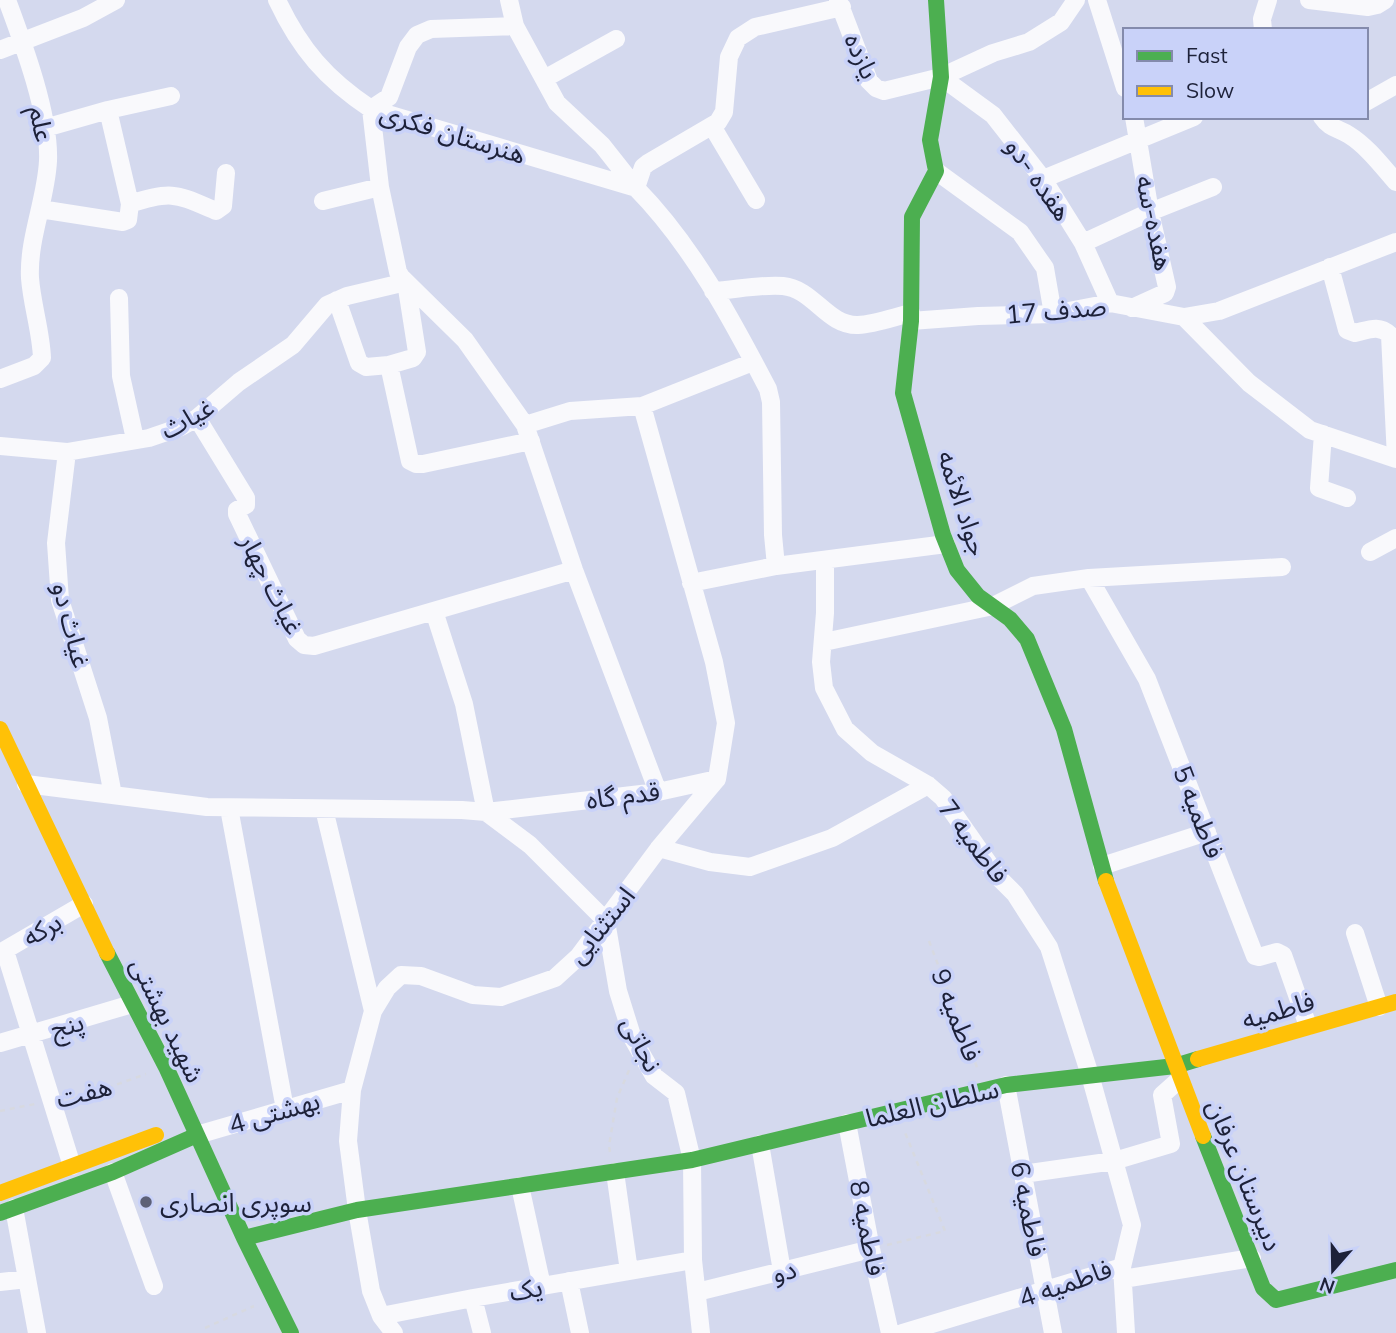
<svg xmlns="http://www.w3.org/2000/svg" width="1396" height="1333" viewBox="0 0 1396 1333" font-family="Mulish,'Noto Sans Arabic',sans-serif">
<rect width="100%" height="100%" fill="#d4d9ee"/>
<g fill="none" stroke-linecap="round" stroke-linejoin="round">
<path stroke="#d7d9e0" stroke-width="2.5" stroke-dasharray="5 5" stroke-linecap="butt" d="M929,941L978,1070
M69,1098L96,1092L146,1074
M0,1111L35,1104
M610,1152L609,1146L617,1098L630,1068
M887,1245L945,1231L904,1130
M205,1328L254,1306"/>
<path stroke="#f9f9fc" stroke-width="18" d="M277,0C300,49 326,79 371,109L636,188C692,245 731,318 768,389L771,402L773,535L776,566
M509,0L515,26L557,103L602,145L636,188
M838,0L869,81L876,88L884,91L941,77L993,53L1029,42L1061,22L1076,0
M1097,0L1125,88
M1309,0L1368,7L1377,5L1385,0
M515,26L431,29L417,35L408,47L389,97L371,109L380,187L398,272L401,277L465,340L525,425L574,570L658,792
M1263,30L1262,19L1268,0
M0,50L83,18L116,0
M941,77L993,115L1043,179L1083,243L1110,303
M544,79L616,39
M1366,102L1396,85
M1322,117C1330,129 1338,128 1349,135C1367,146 1382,166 1396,182
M712,126L756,200
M45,128L108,110L171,96
M936,171L1020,232L1045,268L1053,314
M1043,179L1194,117
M636,188L643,167L648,163L718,122L724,112L729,57L738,38L755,27L842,7
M323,201L380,187
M130,204C172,190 176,194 216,211L223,206L226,173
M40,209L123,222L128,220L130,204L108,110
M1083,243L1150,212L1213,187
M1330,267L1347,330L1355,333C1368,330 1379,324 1390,335L1396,458
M713,291C734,290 762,284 783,286C814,289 827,326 858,325C875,324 894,317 911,313
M119,298L121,376L135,439
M337,300L359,363L366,367L389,365L410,461L416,464H423L531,441
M1132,308L1165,293L1167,287L1150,212L1134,117
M1184,317L1249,383L1310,430L1396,459
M911,321L978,316L1053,314L1110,303L1184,317L1219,311L1396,242
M0,379L34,366L42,358C41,331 32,305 30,278C28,239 46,200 48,161C50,115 23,43 7,0
M197,418L246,498V505L237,510V514L297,639L304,645L314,646L574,570
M525,425L570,411L642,406
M1323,434L1319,488L1347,498
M0,446L67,452L149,438L181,427L197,418L239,382L293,345L327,305L347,296L406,282L417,352L413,358L389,365
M67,452L56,543L60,600L98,718L113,795
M1370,552L1396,538
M825,560V613L821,662L824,688L845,729L872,753L928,785L943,798L998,877L1015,894L1049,947L1090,1075L1132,1225L1122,1267L902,1333
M1089,578L1147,679L1255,956L1259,957L1277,952L1283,955L1308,1026
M691,583L776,566L946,544
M434,611L464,704L486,812L530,845L606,921L618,991L633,1039L654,1076L676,1093L692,1160L693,1260L701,1333
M824,642L993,606L1033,586L1089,578L1282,567
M26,784L207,807L462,810L486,812L658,792L717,779L726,723L714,662L642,406L753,362
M229,808L285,1109
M324,809L373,1011
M659,848L710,862L750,867L832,838L928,785
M1102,866L1207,832
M1355,933L1379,1007
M5,951L72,1166
M0,953L84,904
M0,1043L132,1004
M1006,1085L1053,1333
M847,1123L871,1249L890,1333
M197,1135L352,1090
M760,1144L782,1271
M113,1172L154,1286
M615,1172L629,1271
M1023,1174L1114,1161L1171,1144L1162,1095L1180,1079
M520,1186L542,1286
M14,1208L37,1333
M1122,1267L1126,1333
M1123,1279L1252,1258
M569,1281L580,1333
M0,1282L27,1279
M697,1292L871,1249
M473,1298L482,1333
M381,1316L371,1291L357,1210L348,1141L352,1090L373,1011L387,988L401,975L421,976L473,995L501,997L555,978L578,957L659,848L717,779
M394,1333L381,1316L473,1298L693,1260"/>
<path stroke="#4caf50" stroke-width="16" d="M936,0L941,77L930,140L936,171L912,217L911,321L903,393L943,535L957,570L978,596L1010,619L1027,639L1064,729L1106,881
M107,953L166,1067L244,1238L291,1333
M1203,1136L1263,1288L1276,1300L1396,1270
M0,1213L113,1172L197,1135
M244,1238L357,1210L692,1160L1006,1085L1175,1066L1198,1059"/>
<path stroke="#ffc107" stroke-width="16" d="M0,729L107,953
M1106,881L1203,1136
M1198,1059L1396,1002
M0,1193L156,1135"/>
</g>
<circle fill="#5d6178" stroke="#c9d2f9" stroke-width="2.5" cx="146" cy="1202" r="7"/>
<g text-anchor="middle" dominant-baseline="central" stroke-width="7" stroke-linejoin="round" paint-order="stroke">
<g font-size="26" fill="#1d2139" stroke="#c9d2f9">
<text transform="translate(862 56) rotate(66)">یازده</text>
<text transform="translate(42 124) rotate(80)">علم</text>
<text transform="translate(453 133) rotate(17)">هنرستان فکری</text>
<text transform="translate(1039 179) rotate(55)">هفده -دو</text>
<text transform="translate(1155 223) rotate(78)">هفده-سه</text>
<text transform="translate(1056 310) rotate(-5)">صدف 17</text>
<text transform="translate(187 418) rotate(-29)">غیاث</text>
<text transform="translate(963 503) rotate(72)">جواد الائمه</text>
<text transform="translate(272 584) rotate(63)">غیاث چهار</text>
<text transform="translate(72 625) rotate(76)">غیاث دو</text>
<text transform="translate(623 795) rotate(-7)">قدم گاه</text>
<text transform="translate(1199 812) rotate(69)">فاطمیه 5</text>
<text transform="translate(974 841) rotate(53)">فاطمیه 7</text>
<text transform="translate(601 925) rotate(-51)">استثنایی</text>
<text transform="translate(42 929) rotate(-30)">برکه</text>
<text transform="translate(1278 1010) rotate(-16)">فاطمیه</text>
<text transform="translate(957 1015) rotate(69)">فاطمیه 9</text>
<text transform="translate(168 1020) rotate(64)">شهید بهشتی</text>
<text transform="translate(67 1025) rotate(-16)">پنج</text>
<text transform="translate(642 1044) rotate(63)">نجاتی</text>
<text transform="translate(84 1092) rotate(-14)">هفت</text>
<text transform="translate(932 1103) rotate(-13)">سلطان العلما</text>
<text transform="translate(274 1112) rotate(-16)">بهشتی 4</text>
<text transform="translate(1245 1175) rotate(68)">دبیرستان عرفان</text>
<text transform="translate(1029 1209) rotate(79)">فاطمیه 6</text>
<text transform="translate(868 1228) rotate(79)">فاطمیه 8</text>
<text transform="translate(784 1271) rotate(-14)">دو</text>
<text transform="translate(1065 1283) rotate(-19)">فاطمیه 4</text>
<text transform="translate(526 1289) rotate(-10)">یک</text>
</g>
<g font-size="26" fill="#1d2139" stroke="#c9d2f9" text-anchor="start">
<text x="160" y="1202">سوپری انصاری</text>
</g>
</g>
<rect x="1123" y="28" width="245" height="91" fill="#c9d2f9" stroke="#848bac" stroke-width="2"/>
<rect x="1137" y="51" width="35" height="10" fill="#4caf50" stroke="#848bac" stroke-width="2"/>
<text x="1186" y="63" font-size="21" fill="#1d2139">Fast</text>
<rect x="1137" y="86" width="35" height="10" fill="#ffc107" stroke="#848bac" stroke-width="2"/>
<text x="1186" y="98" font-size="21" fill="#1d2139">Slow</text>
<g transform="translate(1333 1270) rotate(200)" stroke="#c9d2f9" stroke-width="5" paint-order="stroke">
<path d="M0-5L12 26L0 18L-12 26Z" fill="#1d2139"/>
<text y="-10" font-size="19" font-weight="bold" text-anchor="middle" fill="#1d2139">N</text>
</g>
</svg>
